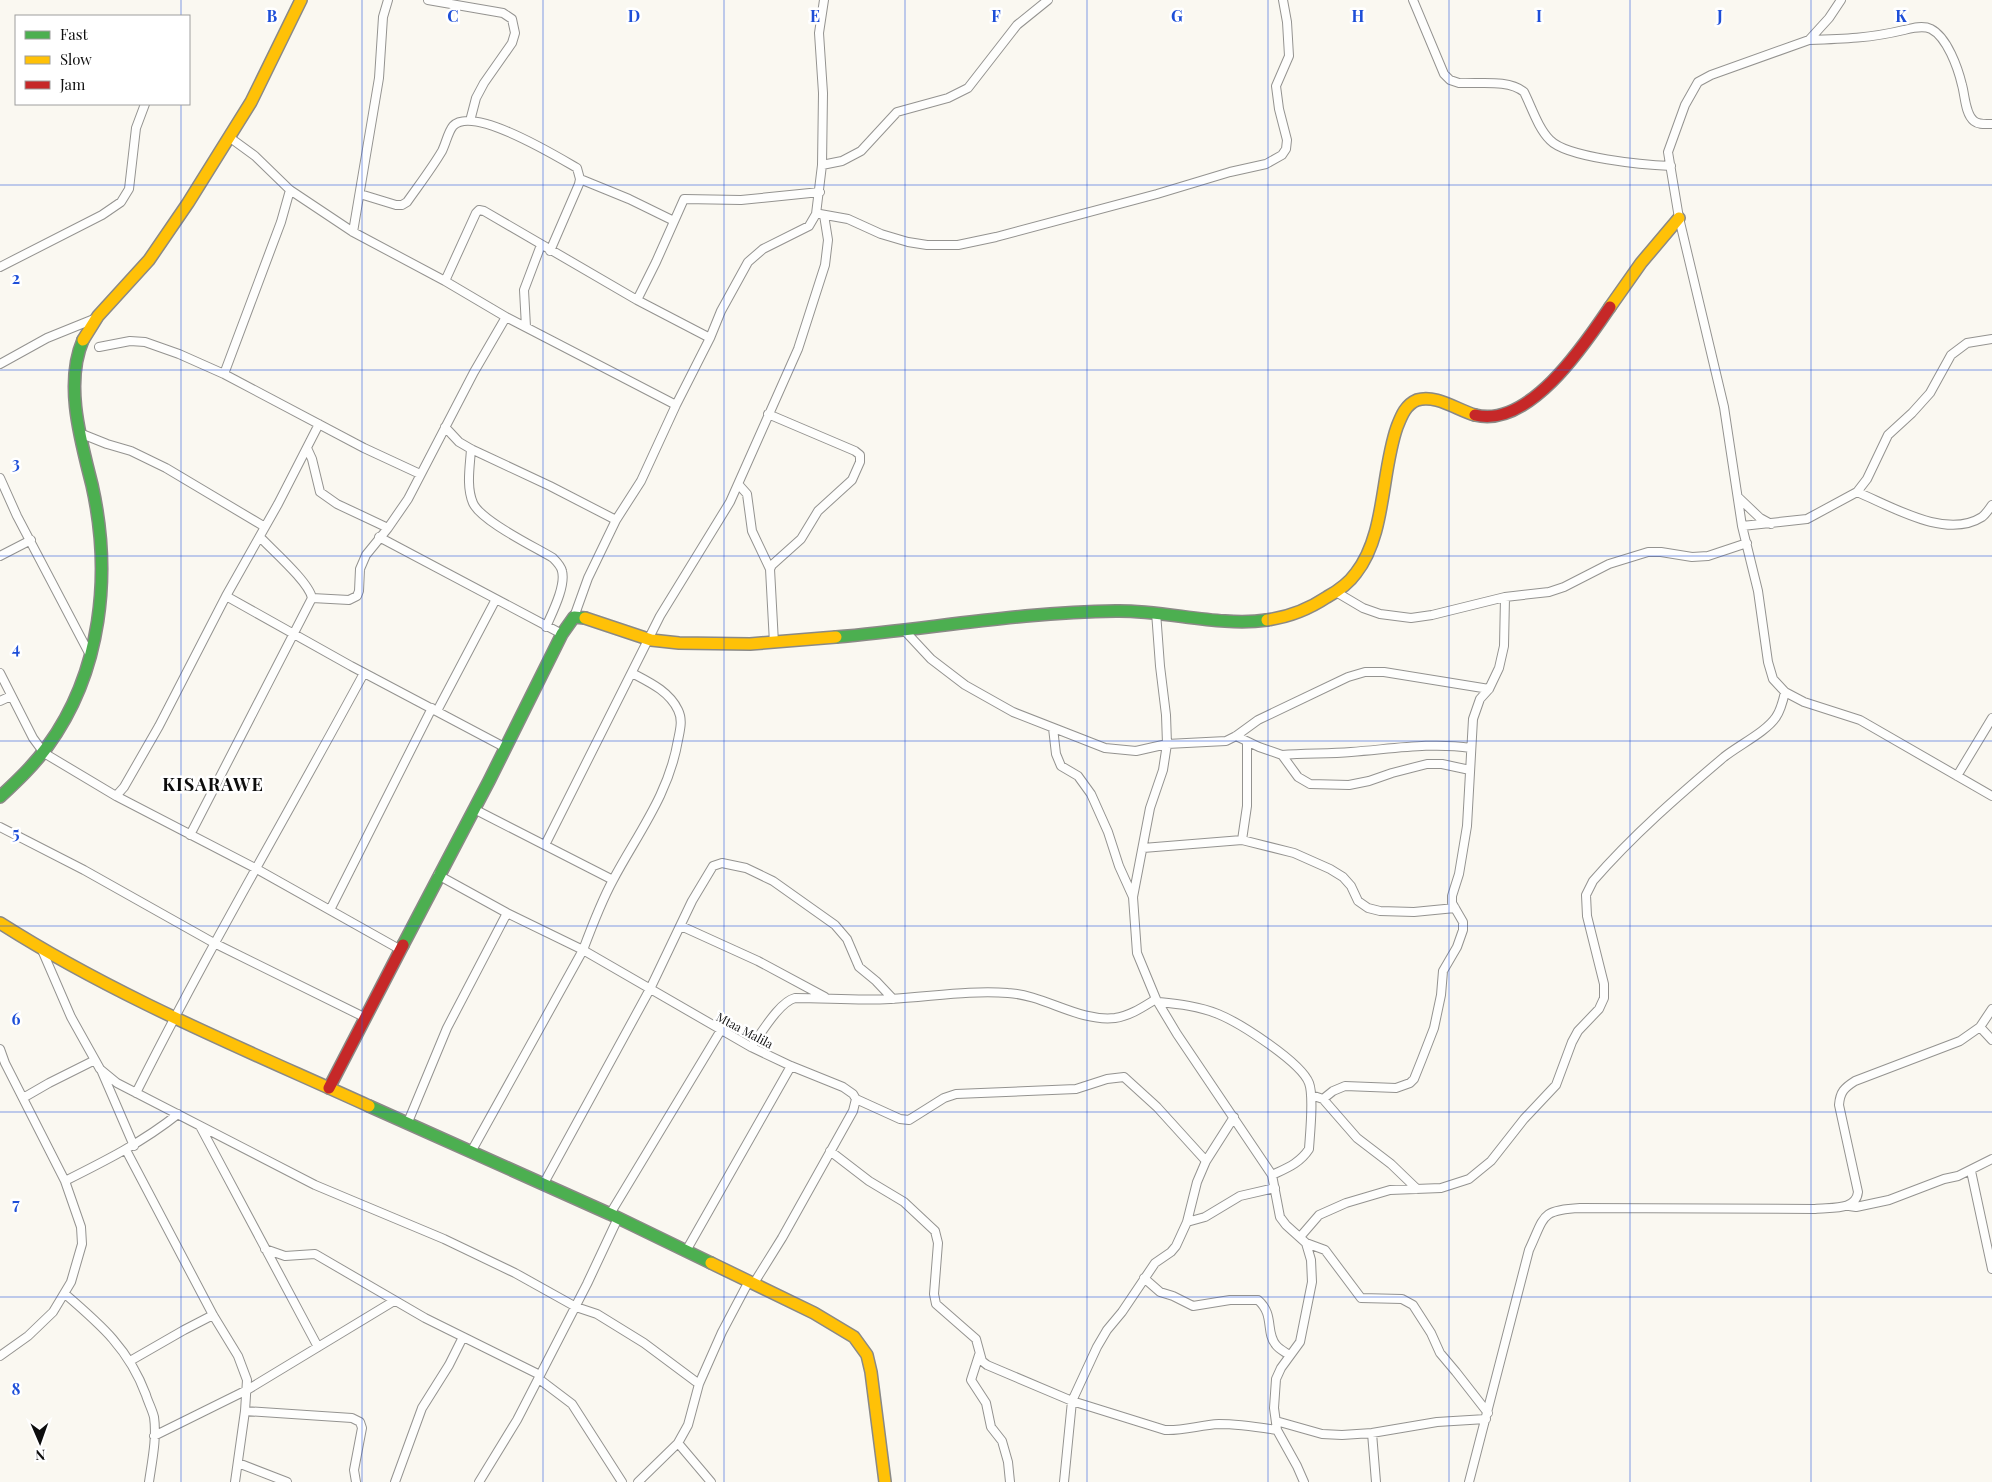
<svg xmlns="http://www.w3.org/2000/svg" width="1992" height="1482" viewBox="0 0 1992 1482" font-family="'Playfair Display',serif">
<rect width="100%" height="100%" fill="#faf8f1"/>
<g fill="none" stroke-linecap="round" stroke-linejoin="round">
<g stroke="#949390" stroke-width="10">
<path id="street" d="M428,0L503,13L512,19L515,33L512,43L484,83L476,98L470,121
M1413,0L1444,74L1450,80L1459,83C1479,84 1509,79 1524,92C1532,108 1538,128 1550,140C1567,158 1645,165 1671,166
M1841,0L1829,18L1809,40L1711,75L1698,82L1685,105L1668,152L1679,218L1724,407L1742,526L1758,591L1768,662L1773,679L1785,692L1804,702L1860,720L1992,796
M1809,40C1844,39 1871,38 1904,30C1912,28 1923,25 1931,29C1947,37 1958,68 1962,85C1965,95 1965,114 1974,121C1979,125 1985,124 1992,124
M229,137L255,156L290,190L353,232L445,281L506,317L676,405
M822,165L842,161L861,151L897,112L948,98L968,88L1017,25L1048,0
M580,179L629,199L674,221
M360,194L396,205H402L407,202C419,185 432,168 442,151C446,143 448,132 453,126C473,105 556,156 577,168L580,179L579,184L550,251
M820,214L848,219L881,234L908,242L927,245H958L996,237L1157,194L1230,172L1266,164L1282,155L1286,149L1287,140L1279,109L1276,86L1289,56L1287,22L1283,0
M353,232L379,78L383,17L388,0
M0,267L102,215L121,202L129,189L136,128L145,104
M445,281L476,213L479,210L484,211L637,300L710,338
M637,300L656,262L684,199L741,200L820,192
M526,327L524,290L541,245
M99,347L130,341L145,342L179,354L224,374L364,448L420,474
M0,364L47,338L94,319
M224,374L281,222L290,190
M768,414L855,451L860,455V462L852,480L818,511L801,539L772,565L770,569L774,643
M445,427L459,442L471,449L550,486L616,520
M82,434L107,444L131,451L166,468L265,527
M307,448L312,459L320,492L337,504L388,528
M471,449C470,466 466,487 473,503C481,521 535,547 553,558C557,562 561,566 562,571C566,586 552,613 546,627
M0,478L17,516L90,655
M739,485L747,494L752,531L770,569
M1857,492C1891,506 1946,540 1982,517C1986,514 1989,509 1992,505
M1739,498L1760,518L1771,524
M1742,526L1807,519L1857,492L1867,479L1888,435L1912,413L1930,393L1951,355L1967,343L1992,339
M379,537L562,634
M0,556L31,540
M1336,592L1363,608L1380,614L1411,618L1432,615L1505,597L1549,592L1564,587L1609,564L1648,552H1661L1692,557L1708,556L1747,543
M226,596L351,666L506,748
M312,598L349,600L357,596L359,591L360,569L366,555L388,528L408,499L474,372L506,317
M1156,612L1160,666L1166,715L1167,744L1163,770L1150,808L1133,897L1137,953L1156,999L1177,1034L1272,1175L1280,1217L1286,1225L1306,1243L1311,1260L1312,1282L1300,1342L1281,1368L1276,1379L1274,1408L1277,1430L1297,1466L1304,1482
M574,617L588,578L616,520L641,481L676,405L710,338L721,311L748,262L763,249L809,226L816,214L822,165L823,93L819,33L824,0
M904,630L931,659L965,685L1013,712L1105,748L1136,751L1167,744L1226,741L1236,736L1258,720L1348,677L1365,672H1384L1489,689
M0,673L33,738L44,753L116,796L255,868L401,950
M0,701L11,696
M437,711L496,599
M1053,728L1056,754L1061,766L1078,776L1091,794L1108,832L1119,866L1133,897
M1236,736L1259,747L1282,755L1298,777L1310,784L1349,785L1369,781L1392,773L1427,764H1442L1470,770
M1282,755C1305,753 1328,754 1351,752C1392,749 1431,742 1471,748
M1957,776L1992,718
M116,796L124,787L159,726L226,596L278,504L319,424
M474,809L613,880
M0,827L84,870L214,943L366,1018
M190,835L312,598C309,582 272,550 260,537
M1242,840L1247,806V742
M545,845L660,616L730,502L798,349L825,265L828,240L824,215
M1143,848L1242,840L1294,853L1330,869L1343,877L1351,886L1358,901L1368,908L1380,911L1414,912L1455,908
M438,875L507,913L583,950L751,1047L791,1066L843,1087L853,1094L856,1099L853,1111L782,1238L754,1283
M330,910L432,708
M681,926L758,961L825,997
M42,950L71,1017L95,1060L100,1069L117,1083L315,1185L444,1239L515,1273L576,1307L597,1314L644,1343L699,1384
M1158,1002C1178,1004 1199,1006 1218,1014C1240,1023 1301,1062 1309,1083C1314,1096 1310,1133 1309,1149C1300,1163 1287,1168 1272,1175
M1980,1027L1992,1040
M751,1047C761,1034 779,1002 795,998C827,998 858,1001 890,999C930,997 969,990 1008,993C1045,995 1078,1022 1115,1018C1130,1016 1143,1007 1156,999
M0,1049L5,1063L65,1181L81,1227L82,1244L71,1282L53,1312L28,1336L0,1356
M102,1072L134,1146
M136,1093C207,951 288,814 364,673
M1311,1095L1323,1099L1357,1138L1391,1164L1417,1189
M23,1098L49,1083L95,1060
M856,1099L900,1119L909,1120L944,1098L956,1094L1076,1089L1107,1079L1124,1077L1157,1107L1206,1161
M1323,1099L1333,1091L1345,1086L1396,1088L1410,1083L1414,1079L1422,1059L1434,1028L1441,995L1443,971L1457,947L1463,930V922L1452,903V896L1459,874L1467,826L1473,719L1480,699L1489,689L1499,668L1504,646L1505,597
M408,1122L447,1028L507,913
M200,1126L318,1347
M126,1150L213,1315L238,1356L247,1380L245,1411L235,1482
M830,1151L869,1181L904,1202L935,1231L938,1243L934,1294L936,1304L976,1339L982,1361L987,1365L1072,1401L1165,1430C1183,1431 1200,1425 1219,1424C1238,1424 1258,1427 1277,1430
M471,1152L583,950C592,926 601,902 613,880C638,833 669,794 678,740C680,730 683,720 678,710C669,691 649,682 632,673
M1971,1171L1992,1269
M65,1181C105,1161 143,1142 178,1114
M544,1183L650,989L692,901L713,866L722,863L746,868L773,881L835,925L847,939L859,967L876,981L893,999
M1849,1206L1856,1207L1889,1200L1944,1179L1958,1176L1992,1159
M610,1214L721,1030
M1187,1222L1205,1217L1240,1196L1275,1188
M1300,1237L1319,1215L1346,1203L1390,1190L1441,1188L1469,1179L1491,1161L1524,1119L1556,1085L1572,1042L1578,1031L1599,1009L1604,998V984L1587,916L1586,895L1593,881C1633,835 1678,796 1724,757C1739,745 1766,732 1776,717C1781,710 1783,701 1785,692
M1306,1243L1325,1250L1361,1298L1402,1299L1413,1305L1431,1333L1440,1353L1456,1372L1488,1413
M265,1249L285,1256L315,1254L425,1318L540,1375
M686,1251L791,1066
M1144,1278L1160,1292L1173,1296L1193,1306L1230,1300H1258C1275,1315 1265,1332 1276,1345C1279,1349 1285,1352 1289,1355
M65,1294C101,1325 129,1349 146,1395C148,1402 152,1409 154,1417C157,1438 152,1461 149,1482
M979,1355L971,1380L986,1403L991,1427L1002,1441L1008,1462L1010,1482
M130,1361L184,1330L213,1315
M539,1379L572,1404L622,1482
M245,1411L352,1418L360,1422L362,1428L354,1470L356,1482
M1276,1421L1322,1434L1342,1435L1372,1433L1437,1422L1486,1419
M1372,1433L1376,1482
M154,1436L247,1390L394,1301
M678,1443L711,1482
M238,1463L287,1482
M395,1482L422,1408L449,1365L463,1337
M479,1482L517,1420L587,1284L618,1218
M638,1482L678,1443L688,1425L699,1384L722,1332L749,1281
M1064,1482L1072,1401L1097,1347L1107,1330L1122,1312L1155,1263L1171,1252L1176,1246L1187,1222L1197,1182L1206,1161L1234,1117
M1469,1482L1529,1250C1545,1216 1540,1210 1580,1208L1815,1209C1831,1207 1856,1211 1858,1192L1839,1105C1840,1092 1844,1088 1855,1081L1960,1041L1980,1027L1992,1009"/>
</g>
<g stroke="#8a8986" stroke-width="14">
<path id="fast" d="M836,637C929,629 1022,612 1116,611C1165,610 1220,627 1267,620
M0,797C17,781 33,766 47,747C102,672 112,574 92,485C81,441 64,384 83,340
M403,945L489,781L562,634L574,617L585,618
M369,1106L610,1214L711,1263"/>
</g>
<g stroke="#8a8986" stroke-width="14">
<path id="slow" d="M1610,307L1641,263L1679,218
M83,340L98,316L149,260L188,203L251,102L301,0
M585,618L651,640L679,643L750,644L836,637
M1267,620C1289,617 1309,609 1327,597C1338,591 1349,583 1356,573C1386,535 1381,472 1397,427C1401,417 1405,405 1417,400C1436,394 1457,410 1475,415
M0,923C116,997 244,1049 369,1106
M711,1263L814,1313L854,1337L867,1355L871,1372L885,1482"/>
</g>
<g stroke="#8a8986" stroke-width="14">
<path id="jam" d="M1475,415C1529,429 1585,344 1610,307
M329,1088L403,945"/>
</g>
<use href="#street" stroke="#fefefd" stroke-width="8"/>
<use href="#fast" stroke="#4caf50" stroke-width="11"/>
<use href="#slow" stroke="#ffc107" stroke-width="11"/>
<use href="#jam" stroke="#c62828" stroke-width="11"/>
</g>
<path fill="none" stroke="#1d4ed8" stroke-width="1" stroke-opacity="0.55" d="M181,0V16M362,0V1482M543,0V1482M724,0V1482M905,0V1482M1087,0V1482M1268,0V1482M1449,0V1482M1630,0V1482M1811,0V1482M181,104V1482M0,185H1992M0,370H1992M0,556H1992M0,741H1992M0,926H1992M0,1112H1992M0,1297H1992"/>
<g text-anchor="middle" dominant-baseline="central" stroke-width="5" stroke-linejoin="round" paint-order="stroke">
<g font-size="12" fill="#0d0d0d" stroke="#fff">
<text transform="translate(745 1030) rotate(28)">Mtaa Malila</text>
</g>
<g font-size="18" font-weight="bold" letter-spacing="1" fill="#0d0d0d" stroke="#fff">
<text x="213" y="784">KISARAWE</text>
</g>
</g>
<g font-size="16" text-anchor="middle" font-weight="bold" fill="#1d4ed8" stroke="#fff" stroke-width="5" stroke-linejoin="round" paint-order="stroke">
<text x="272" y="22">B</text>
<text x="453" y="22">C</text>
<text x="634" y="22">D</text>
<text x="815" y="22">E</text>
<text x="996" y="22">F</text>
<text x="1177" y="22">G</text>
<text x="1358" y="22">H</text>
<text x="1539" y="22">I</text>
<text x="1720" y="22">J</text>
<text x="1901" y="22">K</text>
<text x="16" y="284">2</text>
<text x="16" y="469">3</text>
<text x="16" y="654">4</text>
<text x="16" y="839">5</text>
<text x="16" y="1025">6</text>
<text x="16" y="1210">7</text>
<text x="16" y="1395">8</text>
</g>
<rect x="15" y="15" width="175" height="90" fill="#ffffff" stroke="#9e9e9e"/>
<rect x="25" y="31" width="25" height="8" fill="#4caf50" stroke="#9e9e9e"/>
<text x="60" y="40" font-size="15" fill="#0d0d0d">Fast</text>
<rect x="25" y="56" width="25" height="8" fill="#ffc107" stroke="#9e9e9e"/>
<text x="60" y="65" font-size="15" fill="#0d0d0d">Slow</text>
<rect x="25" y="81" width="25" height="8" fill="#c62828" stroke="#9e9e9e"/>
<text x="60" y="90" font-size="15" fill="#0d0d0d">Jam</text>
<g transform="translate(40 1442) rotate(178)" stroke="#ffffff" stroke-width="4" paint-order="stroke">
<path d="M0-4L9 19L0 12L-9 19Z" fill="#0d0d0d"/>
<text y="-8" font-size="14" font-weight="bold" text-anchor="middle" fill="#0d0d0d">N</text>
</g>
</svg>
